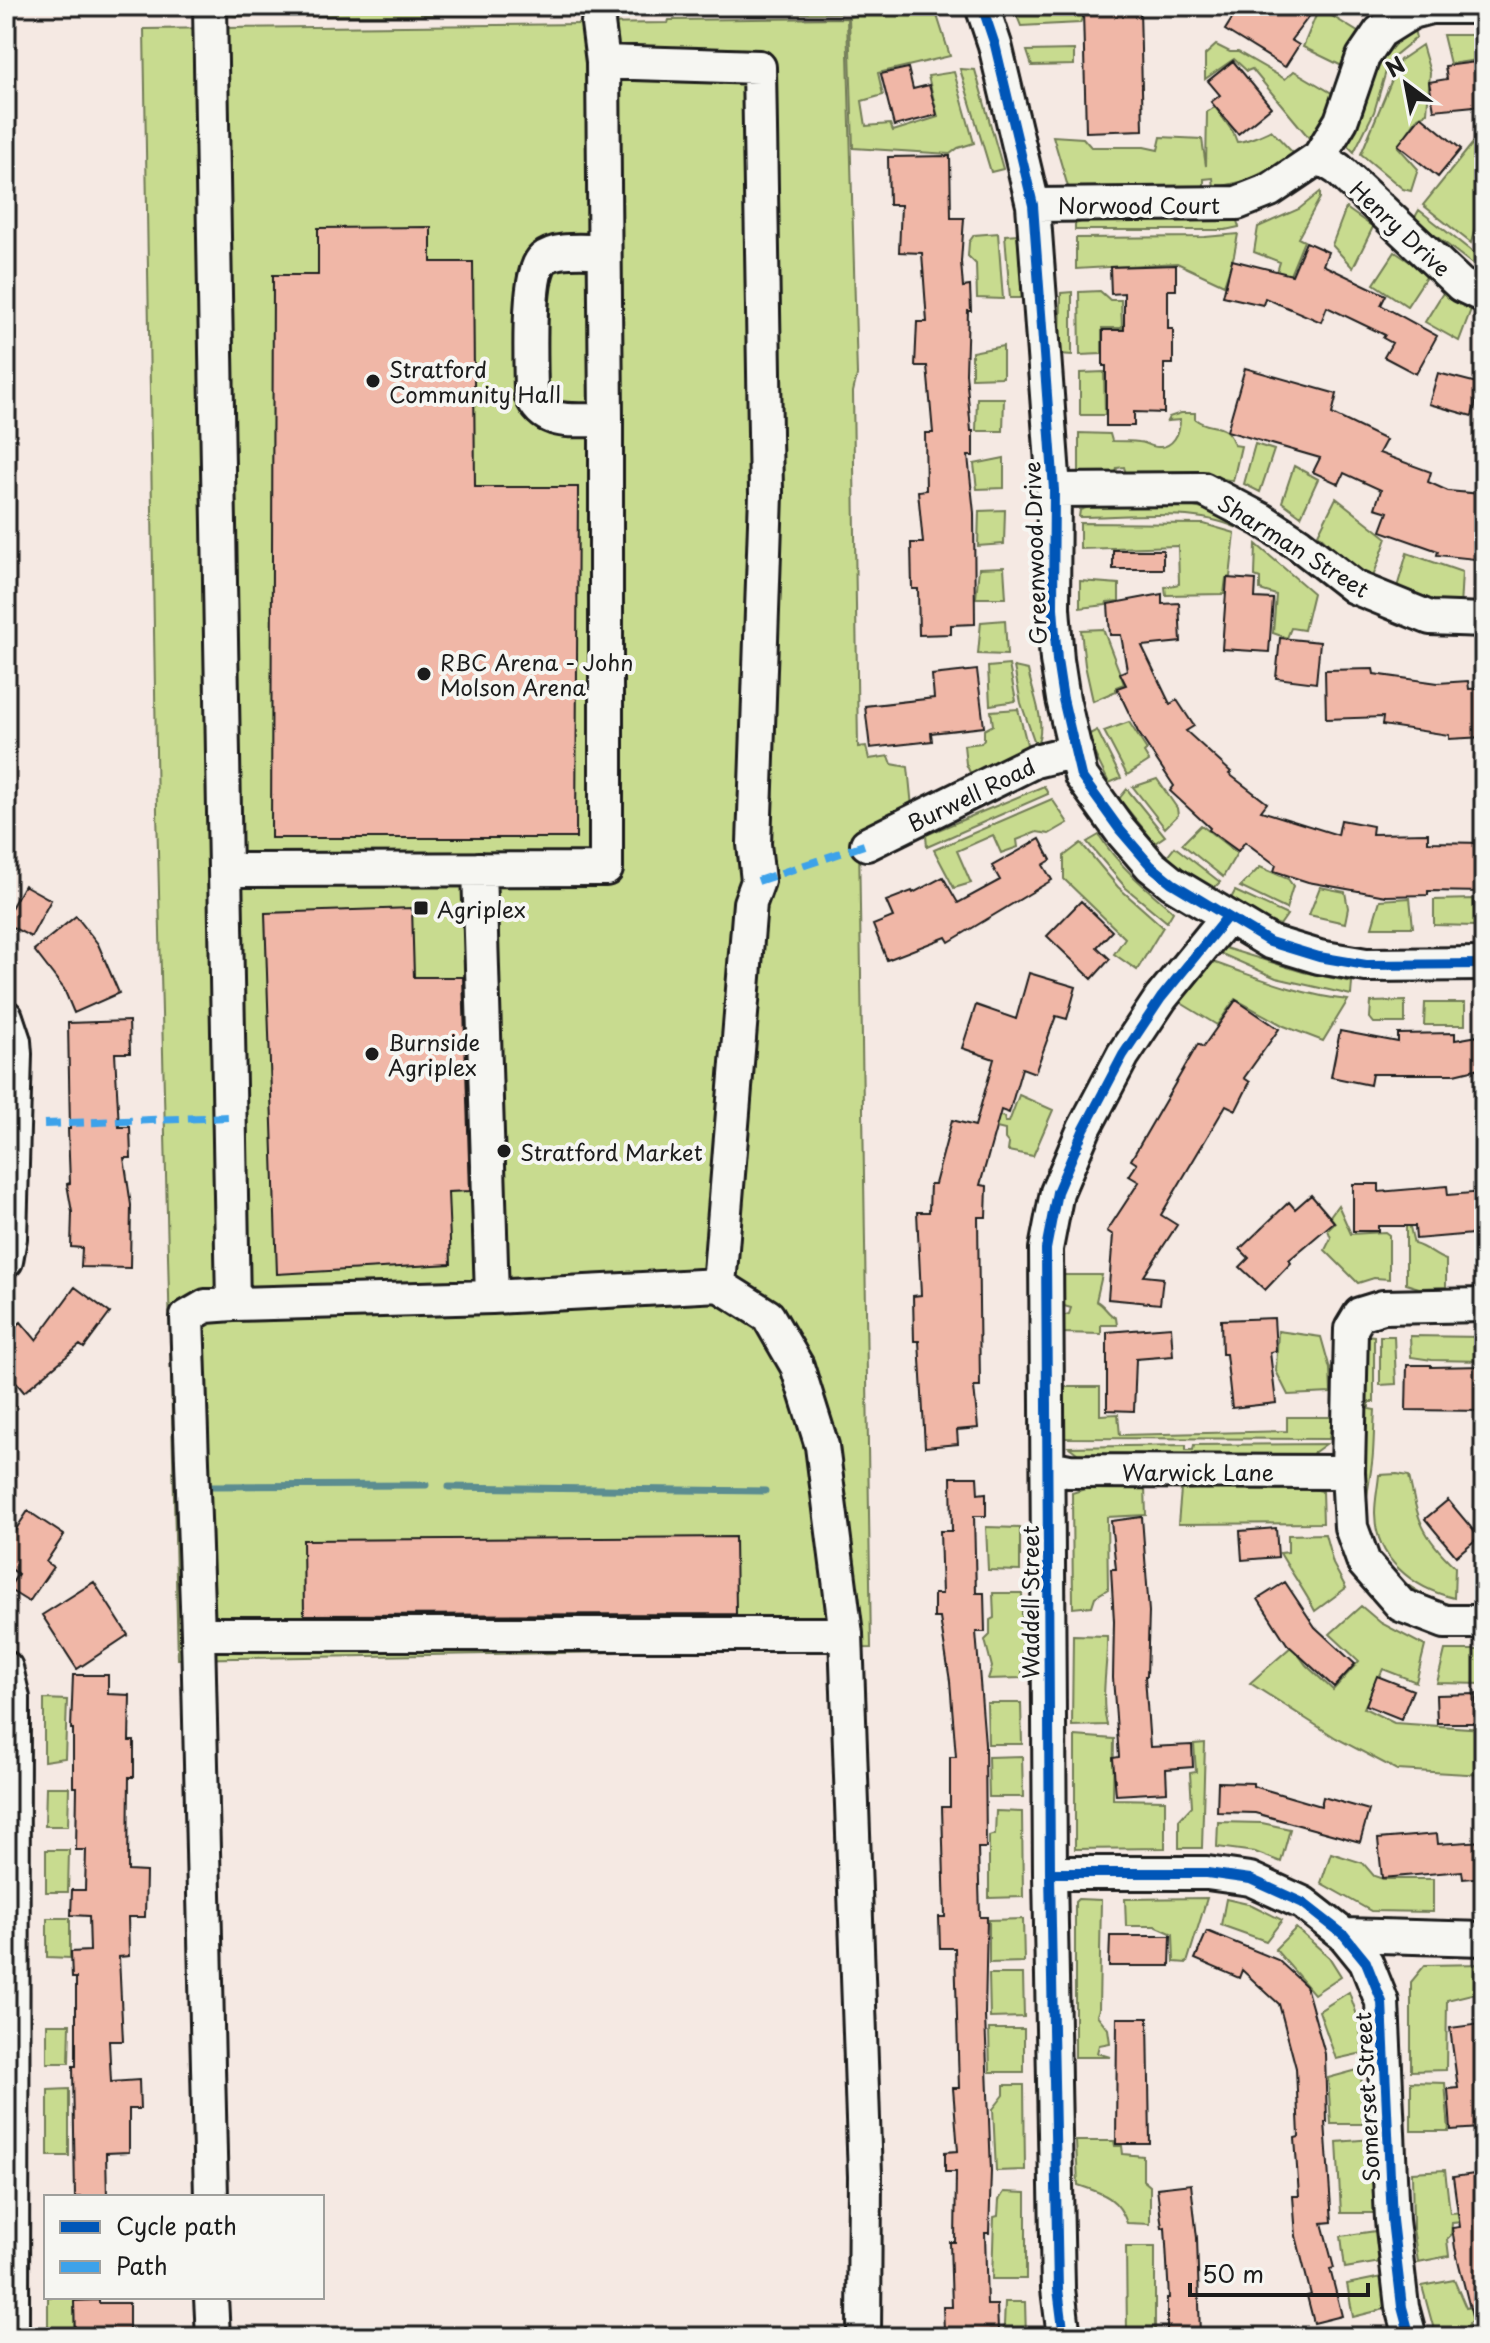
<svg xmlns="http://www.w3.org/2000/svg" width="1490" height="2343" viewBox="0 0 1490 2343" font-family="'Playpen Sans',sans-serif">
<rect width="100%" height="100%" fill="#f5e9e3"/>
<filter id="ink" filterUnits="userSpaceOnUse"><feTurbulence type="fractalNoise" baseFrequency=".0125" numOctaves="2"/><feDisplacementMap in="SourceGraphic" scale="16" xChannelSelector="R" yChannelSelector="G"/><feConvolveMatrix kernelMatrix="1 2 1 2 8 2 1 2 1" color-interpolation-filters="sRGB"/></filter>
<g filter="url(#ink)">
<path fill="#c8db8f" stroke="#727c56" stroke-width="2" d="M233,6H589L590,14L236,16L228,14Z
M629,6H864L840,13L624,15Z
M887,6H934L950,56L878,73L883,95L862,101L866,126L890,124L893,131L938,117L928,76L954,72L974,143L958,148L950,154L853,148L849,17Z
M1013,6H1087L1080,23L1021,26Z
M1319,8L1361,34L1348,49L1342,66L1303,47Z
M847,18L857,375L853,392L858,747L866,746L869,759L889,756L892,764L908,767L912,807L859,839L871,1648L178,1659L157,811L144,29L668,23L669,20Z
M1414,29L1416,38L1394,56L1387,68L1374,112L1354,152L1347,145C1366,104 1372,54 1414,29Z
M1443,35H1484V59L1450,64Z
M1216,45L1230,52H1238L1285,79L1294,71L1335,95L1326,117L1310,139L1252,69L1247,71L1234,59L1205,79V55Z
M1422,45L1430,72L1427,113L1418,117L1398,147L1418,169L1411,191L1403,189L1361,154L1400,60Z
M1074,50V65L1032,66L1027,51Z
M960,69L975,70L1003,169L991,172Z
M1215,107L1233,132L1237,142C1244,142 1264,134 1271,130L1295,155L1249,180L1214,188L1213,178L1204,179V188L1186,189L1068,187L1053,136L1083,138L1091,147H1144L1158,150L1161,137L1202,139L1206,166L1207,112Z
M1473,143L1484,152V159L1479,158L1477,174L1484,176V194L1471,243L1423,205Z
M1320,192V198L1298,238L1304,241L1278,304L1274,300V282L1280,262L1254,252L1258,227L1299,209Z
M1346,208L1373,227L1353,268L1332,245Z
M1419,210L1484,261V273L1414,219Z
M1236,218L1239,227L1225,230H1075V224L1084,221Z
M998,233L1003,299L977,298L976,264L968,256L969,242L974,235Z
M1018,234L1022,298H1010L1005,235Z
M1238,234L1234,255L1224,285L1177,263L1076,269V238L1205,237Z
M1395,252L1428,274L1407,306L1374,284Z
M1446,288L1473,304L1459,341L1425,322Z
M1100,291L1110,300H1121L1122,328H1102V354L1080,355L1079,292Z
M1072,292V355L1060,354L1061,293Z
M1003,346V377L972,378V352Z
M1104,372L1105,415H1080V373Z
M977,398H1004L1003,431H976Z
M1181,413H1195V419C1211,432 1226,419 1234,445L1241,446L1233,481L1211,476L1126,474L1124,467L1117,468L1116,474L1079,472V433L1110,434L1112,441C1121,441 1130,441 1139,442C1145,442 1151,447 1158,447C1173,448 1180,433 1180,420L1167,421L1169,417Z
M1255,444L1274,450L1260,492L1244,484Z
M1004,458V488L977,489L974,464Z
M1294,466L1318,479L1301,516L1282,502Z
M1336,498L1387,538L1373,577L1355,569L1318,534Z
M1151,506H1190L1236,517L1235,527C1194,508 1125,517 1079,517L1080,510L1089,507Z
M1005,510L1004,544L978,546L979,511Z
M1080,523L1204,524L1235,533L1230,577L1226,578L1224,594L1166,595L1165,587L1179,584L1178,546L1080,549Z
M1256,544L1313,593L1304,630L1291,628L1287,638L1273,633L1276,595L1260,590V578L1255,576Z
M1407,553L1462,572L1460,608L1396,591Z
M1004,567L1006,598H976L979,568Z
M1080,581L1119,584V601L1107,602L1106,605L1080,608Z
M1005,620L1007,655L978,654L981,622Z
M1103,629L1124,684L1116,687V691L1093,701L1085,665L1081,630Z
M1009,665L1016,701L990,705L988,667Z
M1014,667L1028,670C1032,693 1048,724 1036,746L1021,703Z
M1018,709L1029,752L974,781L966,764L964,745L981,743L984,739V730L993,725L991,711Z
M1129,722L1147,750L1144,753L1149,761L1127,775L1104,731Z
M1097,730L1121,778L1109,783L1086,736Z
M1157,779L1177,808L1178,815L1165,828L1133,787Z
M1044,786L1048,794L927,847L926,835Z
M1127,789L1165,836L1155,843L1119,799Z
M1052,799L1068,823L1049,834L1037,832L1017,840L1018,847L1001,853L993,835L957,851L971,883L954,888L934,850Z
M1201,825L1237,853L1223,877L1182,844Z
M1099,835C1117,864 1143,886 1169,908L1173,912L1167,922L1126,888L1087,842Z
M1081,843L1118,887L1163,927L1137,970L1114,954L1125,938L1064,879V856Z
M1175,847L1220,882L1212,890L1185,873L1167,857Z
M1260,867L1288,879L1293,886L1286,909L1240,887Z
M1320,887L1345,892L1348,908L1345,923L1309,915Z
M1235,891L1287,915L1280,925L1250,914L1229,902Z
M1410,898L1413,927H1372L1380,900Z
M1474,899L1475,926L1434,925V900Z
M1225,948L1303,972L1352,982L1351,995L1276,978L1215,951Z
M1204,959C1251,975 1298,995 1348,1000L1323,1041L1284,1026L1235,999L1217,1025L1176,1000Z
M1405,1001V1023H1374L1370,1018L1371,1002Z
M1425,1003H1465V1025H1424Z
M1019,1095L1053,1110L1033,1156L1008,1151L1009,1144L1005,1139V1130L984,1125L988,1113L1004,1117L1005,1122H1009Z
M1338,1205L1351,1234L1385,1232L1389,1235V1279L1374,1278L1358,1283L1325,1250L1331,1238L1328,1230L1335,1223L1330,1216Z
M1409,1223L1414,1244C1427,1247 1435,1257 1446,1260V1287L1419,1288L1406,1284V1224Z
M1062,1275H1102L1096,1301C1105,1305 1107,1314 1116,1318L1117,1325H1101V1334L1062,1333V1316L1069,1314L1071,1308L1064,1306Z
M1278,1331L1321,1337L1330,1369L1331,1393L1288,1395L1276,1371Z
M1365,1335L1374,1336V1402H1369V1409L1375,1410C1374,1424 1374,1439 1373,1453C1372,1471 1367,1489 1366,1508C1366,1560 1407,1594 1454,1605V1612L1434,1607L1385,1575L1361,1519Z
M1380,1336H1394L1396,1384L1380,1385Z
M1410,1336L1484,1337V1361L1432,1360L1411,1357Z
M1063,1387H1100V1415L1118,1414L1120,1435L1287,1431V1417H1332L1329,1439L1064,1438Z
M1326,1444L1312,1454L1096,1456H1081L1069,1447L1186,1445V1450H1193L1194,1445Z
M1397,1474L1409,1476C1418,1520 1421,1535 1455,1567L1454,1598C1413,1588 1375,1559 1375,1513C1375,1500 1378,1487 1379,1475Z
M1145,1487L1146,1515L1107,1517L1108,1589L1095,1597L1092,1606L1073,1608L1072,1493L1088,1488Z
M1211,1488H1309L1322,1491L1323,1523L1178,1524L1181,1490Z
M986,1527L1020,1528V1571L988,1570Z
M1325,1534L1333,1564L1346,1588L1315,1611C1305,1591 1292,1574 1280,1553L1288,1552V1535Z
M993,1593H1022V1678L988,1679L992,1667L985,1640L990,1635V1620L994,1618Z
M1361,1606L1381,1623L1425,1646L1416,1682L1383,1669L1364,1708L1394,1723L1484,1729V1775L1397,1770L1336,1738L1250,1683L1292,1646L1306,1665L1333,1690L1359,1661L1330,1634Z
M1073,1635L1107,1636C1108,1667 1100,1695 1107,1725L1072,1726Z
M1445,1650H1484V1684L1437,1683Z
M44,1699L67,1700L65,1758L44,1761Z
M987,1703H1021L1022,1744H988Z
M1075,1736L1114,1739L1113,1799L1165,1800V1848L1075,1849Z
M1205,1743L1202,1848H1179V1820L1192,1806L1190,1773L1196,1772L1194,1744Z
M1022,1756L1023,1797H989L988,1757Z
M46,1787H69L68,1826H45Z
M996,1811L1022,1812L1023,1897L989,1898V1836L995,1834Z
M1218,1822L1262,1823L1290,1829L1281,1862L1255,1852L1217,1847Z
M46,1850H69L68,1892H46Z
M1331,1853L1363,1863L1374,1876L1383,1879H1433V1912L1371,1911L1321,1883Z
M1207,1898L1187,1963L1174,1962L1173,1934L1155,1926H1126L1125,1899Z
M1078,1899L1101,1900L1099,2009L1097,2015L1108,2029L1110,2043L1099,2045L1097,2053L1110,2057H1075V1902Z
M1226,1899L1252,1905L1282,1920L1266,1941L1221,1925Z
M47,1918H70V1958L47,1957Z
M1023,1919L1024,1962L989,1963V1920Z
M1296,1928L1329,1957L1341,1976L1314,1994L1275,1949Z
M1484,1964V1991L1447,2000L1446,2070L1411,2071V1982L1425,1965Z
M989,1974H1023L1024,2017L990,2018Z
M1349,1992L1359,2021L1363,2053L1336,2059L1319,2011Z
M47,2024H70L69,2063H47Z
M989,2029H1024V2072H990Z
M1361,2069L1363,2124H1331L1328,2078Z
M1411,2082L1445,2083L1449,2131H1411Z
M1004,2085H1024L1025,2170L996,2171L993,2109L1004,2095Z
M69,2089V2156H48V2090Z
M1372,2139L1377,2213H1341L1337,2142Z
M1076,2141H1114L1115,2146H1122L1123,2154L1143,2156V2180L1150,2186V2224L1127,2223C1118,2197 1102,2193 1078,2185Z
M1445,2170L1450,2213L1484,2211V2220L1452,2223L1451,2236L1447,2240L1449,2256L1418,2262L1413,2228L1412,2172Z
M1004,2192L1026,2193V2279H992L994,2217L998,2216L999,2200Z
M1376,2231L1381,2262L1345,2268L1341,2236Z
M1126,2247H1155V2332L1127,2333Z
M1382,2277L1389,2308L1353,2317L1347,2284Z
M1454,2280L1466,2308L1484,2304V2317L1469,2323L1472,2337H1436L1422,2286Z
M48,2297H75L74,2337H48Z
M1005,2302H1025L1026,2337H1000L1004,2325Z"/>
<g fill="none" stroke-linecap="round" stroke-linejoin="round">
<path stroke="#5c8d90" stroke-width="7" d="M211,1486L426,1485
M449,1487L765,1491"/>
</g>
<path fill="#f0b7a7" stroke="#1c1c1c" stroke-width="2" d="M1240,6H1317L1291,40L1299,45L1285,67L1225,30Z
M1140,9L1143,130L1086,132L1083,11Z
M1233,61L1271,107L1238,134L1211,102L1220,95L1208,81Z
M1484,61V105L1434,110L1429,82L1447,79L1445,66Z
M908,68L913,89L929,85L937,115L894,126L881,74Z
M1421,116L1461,149L1438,177L1398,145Z
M950,156L951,218H964L961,262L963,287L970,286L971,311H968L966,373L971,431H973V456H968L974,513L975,624L951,625V634L919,635L918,589H912L911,543H923L918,491L926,490L925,433H933L927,366H915L917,322H927L922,253L899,252L901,205H889L888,157Z
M431,227V262H473L475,487H578L576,838H271L273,275H318V228Z
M1306,242L1328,252L1323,265L1386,295L1381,305L1437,336L1416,374L1384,357L1392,343L1383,338L1385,335L1327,307L1321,322L1265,298L1263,305L1223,296L1232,260L1292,275Z
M1176,265V290H1168V329H1173V364H1164V413L1134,412V426H1106V366H1103V330H1124V293L1111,294L1110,267Z
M1245,368L1337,394L1332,414L1386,440L1379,453L1431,472L1428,482L1448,491L1481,494L1478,526L1484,527V560L1437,555L1438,551L1381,531L1388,512L1375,508L1381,490L1344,473L1339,484L1313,472L1320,458L1227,431Z
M1438,373L1481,384L1472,416L1429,404Z
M1113,550H1163V569H1113Z
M1227,578L1256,580L1255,598L1273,599L1269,652L1222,649Z
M1162,594V604L1179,603L1181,642L1142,646L1170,704L1177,700L1194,726L1186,731L1231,772L1229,774L1267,803L1261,811L1338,835L1341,820L1373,826L1372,834L1428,833V842L1484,843V892L1428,891V895L1386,896L1308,882L1274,871L1276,865L1245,842L1238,851L1209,830L1210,828L1170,791L1174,786L1138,732L1117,688L1126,685L1120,673L1127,670L1121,635H1110L1108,604Z
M1280,638L1320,642L1316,683L1276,678Z
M1373,669L1374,674L1438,683L1468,681L1469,689L1484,688V737L1449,739V735L1382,725L1383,717L1326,719L1325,670Z
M977,670L984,727L931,733L932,741L870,748L865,706L934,698L932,675Z
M1040,839L1051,860L1043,865L1052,880L949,942L946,937L887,960L873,925L893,917L886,901L912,891L913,893L943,877L958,903L1000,880L992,866Z
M24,885L51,900L31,937L6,924V917Z
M1081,901L1112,931L1097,947L1110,959L1092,979L1047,936Z
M412,908L414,977H463L470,1191L448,1192L451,1264L277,1274L265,913Z
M76,916L98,944L119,993L74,1013L64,989L34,950Z
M1029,973L1076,987L1067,1019L1056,1016L1035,1073L1022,1068L1009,1113L1001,1110L980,1185L987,1186L986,1217H978L980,1387H974L978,1428L957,1430L958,1444L925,1447L919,1341H914L913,1296L921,1295L917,1212H929L930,1184H935L952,1120L975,1126L994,1059L962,1048L976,1005L1016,1019Z
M1236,1000L1279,1029L1244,1078L1250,1082L1236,1110L1226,1105L1161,1215L1177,1225L1144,1276L1163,1278L1160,1304L1108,1299L1113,1235L1107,1231L1139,1182L1129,1176L1137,1164L1131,1160L1198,1044L1203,1047Z
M129,1021L130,1053H115L119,1127H130L131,1158H124L131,1205L130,1268L81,1267L82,1248L71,1247L72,1212L67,1184L70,1183L68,1129H70L68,1023Z
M1340,1031L1398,1042V1034L1455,1033V1040L1484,1035V1067L1455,1074H1372L1370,1085L1331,1077Z
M1353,1184H1379V1192L1447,1186L1448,1195L1484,1192V1233L1416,1239L1415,1226H1378V1231H1353Z
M1311,1195L1334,1222L1289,1260L1291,1263L1265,1290L1240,1267L1249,1258L1240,1249L1289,1202L1295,1209Z
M75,1287L110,1313L84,1348L80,1345L24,1392L6,1371V1335L21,1322L36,1340Z
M1274,1318L1276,1351L1270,1352L1276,1403L1232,1408L1226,1354H1222L1221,1320Z
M1171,1327L1173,1356L1136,1359L1134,1411L1107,1410V1332Z
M1407,1365H1431V1367L1484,1366V1411L1406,1410Z
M951,1477H977L978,1494L986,1493V1516H974L976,1593H984L985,1632H976L985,1744L986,1848H978L980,1917H987L985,2016L991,2171L989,2233H985L987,2305H997L998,2330H990V2337H958L957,2330H944L943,2307H952L950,2242H955L956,2172H945V2152L958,2151L953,2088H959L955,1948H940L939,1917H945L942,1807H950V1757H956L950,1681L940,1618H934V1594H942L940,1531H952Z
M1448,1500L1479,1537L1456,1556L1425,1519Z
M28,1511L64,1535L46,1562L53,1567L29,1602L8,1589L18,1574L6,1565V1544Z
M1142,1517L1149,1612L1147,1676H1145L1150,1747L1192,1745L1193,1767L1166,1769L1167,1792L1116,1795L1113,1758L1119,1757L1113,1678L1114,1621L1111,1569H1116L1111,1521Z
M1276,1528L1278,1557L1242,1560L1240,1531Z
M735,1537L736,1614L304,1615L303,1540Z
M94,1582L128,1635L77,1669L42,1615Z
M1285,1582L1315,1627L1355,1664L1334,1687L1287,1644L1258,1599Z
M73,1675H108V1694L130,1695L129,1741H134V1777H129L128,1871L146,1872L145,1917H128L129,1956L119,1957L123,2041H109L111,2082L139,2080L140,2109H129V2152L106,2153L107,2197H75L73,2066H76V1978H72L71,1952L90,1951L89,1916L71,1915L72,1890H85L86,1850H76L77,1787H73V1729H71Z
M1377,1676L1413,1690L1401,1719L1366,1705Z
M1476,1694V1723H1437L1436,1695Z
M1218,1782L1253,1783V1786L1321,1806L1323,1797L1369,1810L1360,1842L1255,1813L1217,1812Z
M1437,1834L1438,1844L1484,1841V1877L1463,1879L1462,1871L1382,1878L1378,1839Z
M1207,1931L1278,1960L1306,1986L1325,2054L1327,2122H1325L1332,2222L1322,2223L1334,2268L1330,2269L1342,2316L1314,2323L1307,2296L1311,2295L1296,2236L1293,2196H1299L1295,2138L1299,2137L1296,2068L1279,2004L1242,1970L1239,1978L1195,1959Z
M1110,1936H1171L1170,1966H1109Z
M1117,2018H1148L1150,2144H1116Z
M1480,2024L1484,2057V2067L1477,2068L1481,2128L1451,2130L1448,2089L1458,2088L1450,2028Z
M1482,2173L1484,2192V2337H1477L1455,2248L1452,2228L1460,2227L1453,2177Z
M1191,2184L1197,2238L1200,2335L1167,2336V2298H1169L1165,2227L1162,2228L1157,2188Z
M99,2300V2303H129V2334L75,2335L74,2301Z"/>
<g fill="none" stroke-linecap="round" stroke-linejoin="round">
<g stroke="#1c1c1c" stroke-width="38">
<path id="minor" d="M210,6L225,870L606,869V420L603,62L598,23L600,6
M982,6L995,45L1033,205L1054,490L1053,608L1057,660L1063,699L1081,776L1120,830L1151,866L1172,883L1270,942L1319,957L1366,965L1484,964
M1319,157L1338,169L1461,285L1484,296
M1033,205L1237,203L1270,190L1319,157L1341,121L1363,57L1380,32L1412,12L1431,7H1484
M604,251C586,252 557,247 543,259C526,274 531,369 531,394C544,428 575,419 606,420
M1054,490L1203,489L1262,520L1299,544L1354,587L1430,618L1484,620
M867,844L1035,761L1076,751
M225,870L233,1304L492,1297L479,869
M6,1017L14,1041L15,1054L10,1238L6,1261
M719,1285L768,1316L797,1366L822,1446L846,1634L865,2176L864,2337
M492,1297L719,1285L750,903L758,881L754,844L766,494L759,67L603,62
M233,1304L206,1306L187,1317L198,1634H846
M1484,1305L1383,1307L1360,1314L1351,1329L1348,1472L1351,1527L1364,1563L1401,1605L1445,1622H1484
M1049,1467L1069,1471L1348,1472
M198,1634L211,2197
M6,1668L13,1698L12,2337
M1050,1873H1207L1250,1879L1303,1903L1344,1935L1366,1962L1382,2002L1392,2220L1402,2307L1410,2337
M1344,1935L1484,1939
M211,2297L213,2337
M1064,2337L1058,2289L1050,1873L1046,1249L1057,1192L1084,1129L1123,1055L1161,998L1227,917"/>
</g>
<use href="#minor" stroke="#f6f6f2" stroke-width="32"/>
<path stroke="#3da2ea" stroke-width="8" stroke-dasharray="16 8" stroke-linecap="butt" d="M1410,6L1412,12
M758,881L867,844
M44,1124L230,1117"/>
<g stroke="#f6f6f2" stroke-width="15">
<path id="cycleway" d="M982,6L995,45L1033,205L1054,490L1053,608L1057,660L1063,699L1081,776L1120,830L1151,866L1172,883L1270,942L1319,957L1366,965L1484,964
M1050,1873H1207L1250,1879L1303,1903L1344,1935L1366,1962L1382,2002L1392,2220L1402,2307L1410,2337
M1064,2337L1058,2289L1050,1873L1046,1249L1057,1192L1084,1129L1123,1055L1161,998L1227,917"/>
</g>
<use href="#cycleway" stroke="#0057b8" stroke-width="10"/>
</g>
</g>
<g fill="#1c1c1c" stroke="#f6f6f2" stroke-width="3">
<circle cx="373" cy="381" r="8"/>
<circle cx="424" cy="674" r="8"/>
<rect x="413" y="900" width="16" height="16" rx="4"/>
<circle cx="372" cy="1054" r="8"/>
<circle cx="504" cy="1151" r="8"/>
</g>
<g text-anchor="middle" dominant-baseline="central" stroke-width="8" stroke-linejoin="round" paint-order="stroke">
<g font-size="22" fill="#1c1c1c" stroke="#f6f6f2">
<text x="1139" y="204">Norwood Court</text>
<text transform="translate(1401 228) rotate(43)">Henry Drive</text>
<text transform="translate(1294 545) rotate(32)">Sharman Street</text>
<text transform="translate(1034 553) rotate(-92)">Greenwood Drive</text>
<text transform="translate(971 794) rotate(-26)">Burwell Road</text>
<text x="1198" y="1471">Warwick Lane</text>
<text transform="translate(1029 1602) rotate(-90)">Waddell Street</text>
<text transform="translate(1366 2097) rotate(-93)">Somerset Street</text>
</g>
<g font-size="22" fill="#1c1c1c" stroke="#f6f6f2" text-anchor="start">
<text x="389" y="368">Stratford<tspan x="389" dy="25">Community Hall</tspan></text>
<text x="440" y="661">RBC Arena - John<tspan x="440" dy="25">Molson Arena</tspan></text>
<text x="437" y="908">Agriplex</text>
<text x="388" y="1041">Burnside<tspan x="388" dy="25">Agriplex</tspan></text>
<text x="520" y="1151">Stratford Market</text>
</g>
</g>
<rect width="1490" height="2343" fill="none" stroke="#f6f6f2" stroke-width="32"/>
<rect x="16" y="16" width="1458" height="2311" fill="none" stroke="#1c1c1c" stroke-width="3" filter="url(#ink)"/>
<rect x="44" y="2195" width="280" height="104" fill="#f6f6f2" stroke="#9f9f9c" stroke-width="2"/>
<rect x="60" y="2221" width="40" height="12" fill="#0057b8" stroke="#9f9f9c" stroke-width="2"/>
<text x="116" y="2235" font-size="24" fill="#1c1c1c">Cycle path</text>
<rect x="60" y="2261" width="40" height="12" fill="#3da2ea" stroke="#9f9f9c" stroke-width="2"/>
<text x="116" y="2275" font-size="24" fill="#1c1c1c">Path</text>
<g transform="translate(1406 84) rotate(328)" stroke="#f6f6f2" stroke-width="6" paint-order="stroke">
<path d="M0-6L14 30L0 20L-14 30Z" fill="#1c1c1c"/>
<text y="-12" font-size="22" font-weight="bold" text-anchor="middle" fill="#1c1c1c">N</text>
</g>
<path d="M1190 2283v12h178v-12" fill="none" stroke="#1c1c1c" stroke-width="4"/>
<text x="1202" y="2283" font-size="24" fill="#1c1c1c" stroke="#f6f6f2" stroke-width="6" paint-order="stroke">50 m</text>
</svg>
